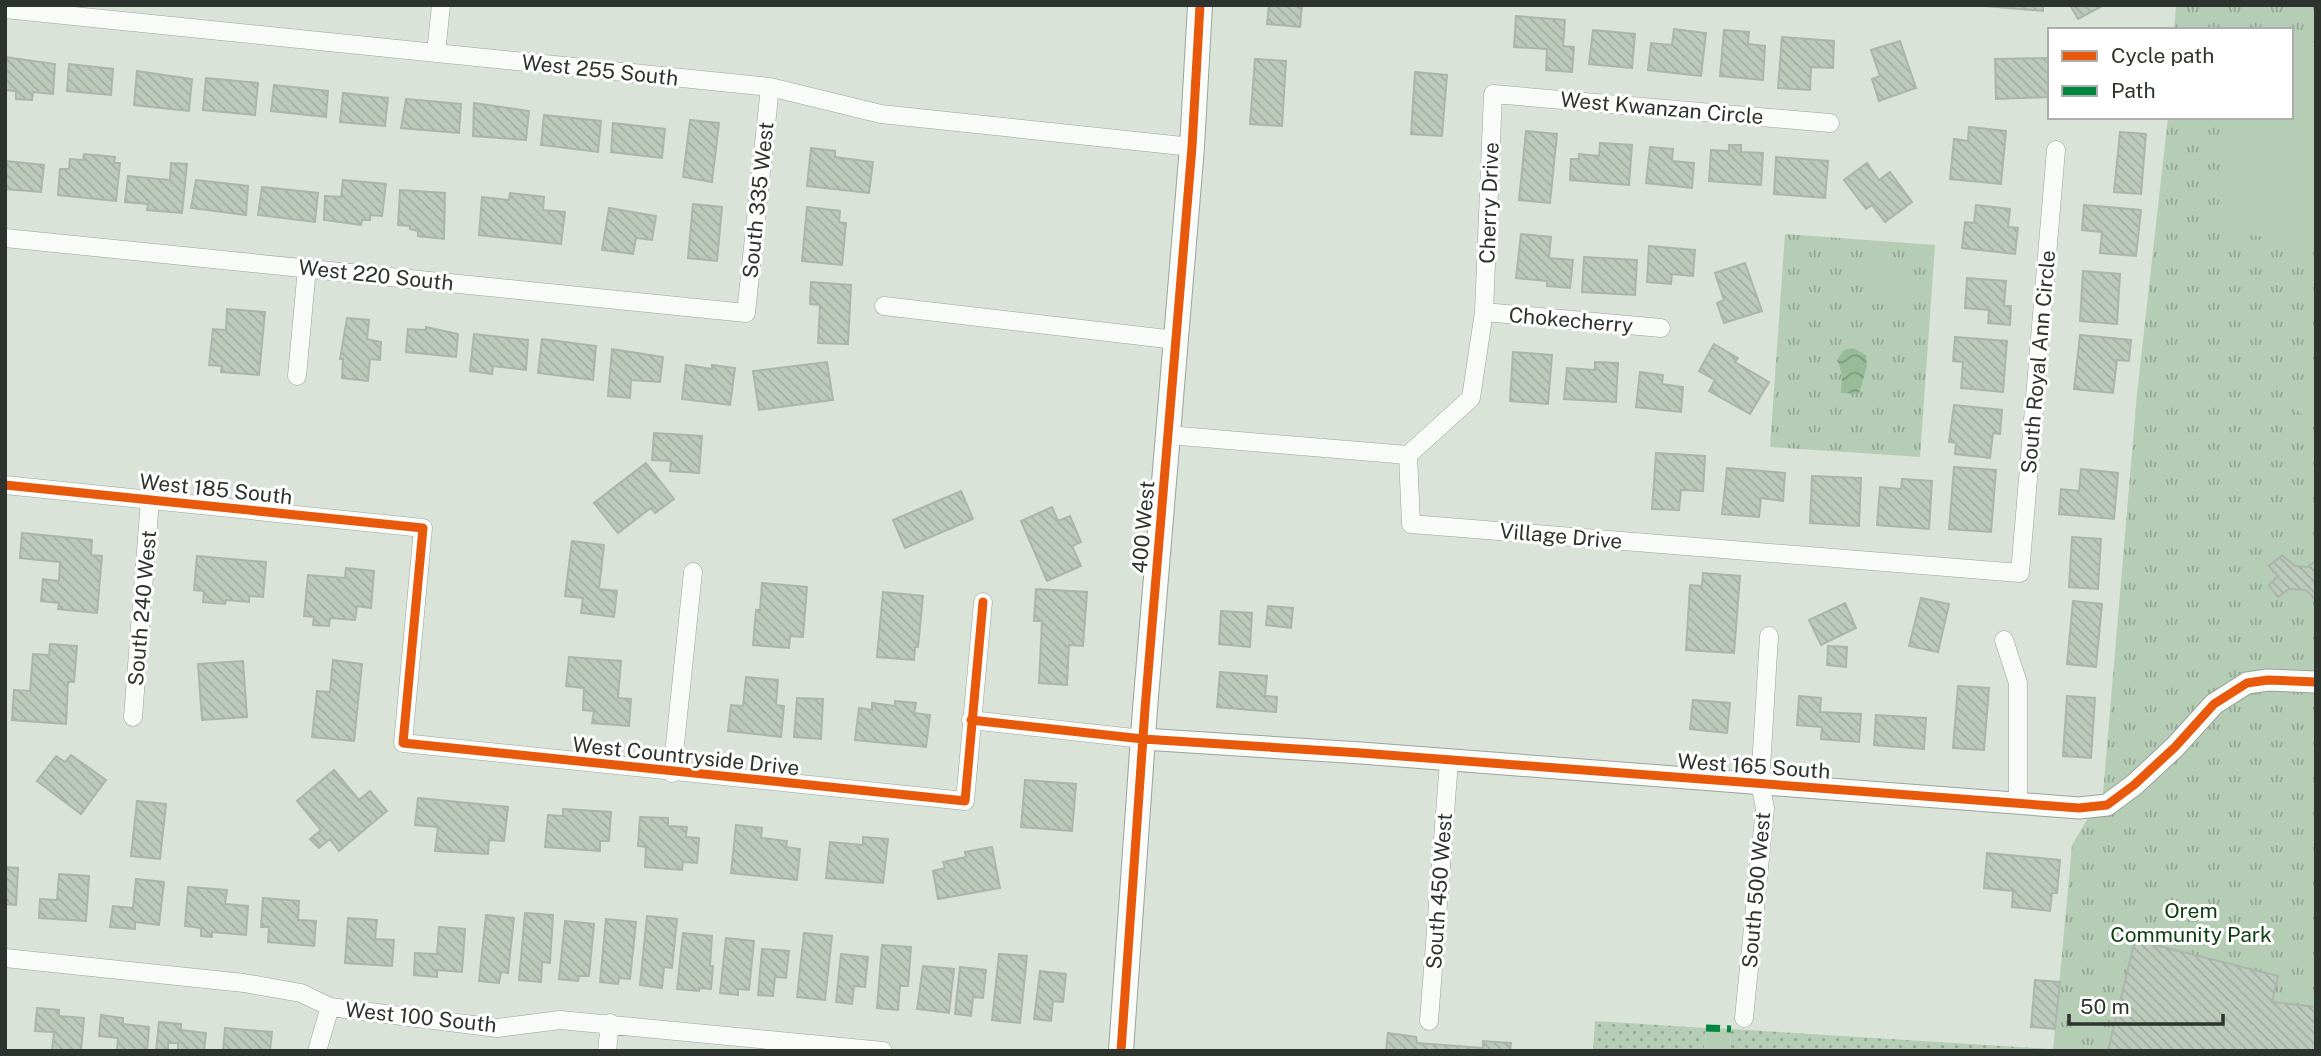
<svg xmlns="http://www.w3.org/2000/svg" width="2321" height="1056" viewBox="0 0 2321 1056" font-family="'Public Sans',sans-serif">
<defs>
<pattern id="grass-dots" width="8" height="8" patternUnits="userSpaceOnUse" patternTransform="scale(1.75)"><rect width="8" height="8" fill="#b5ccb5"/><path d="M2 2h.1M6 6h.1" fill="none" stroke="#94a694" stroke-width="1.8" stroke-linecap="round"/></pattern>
<pattern id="park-tufts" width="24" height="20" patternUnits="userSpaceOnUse" patternTransform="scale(1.75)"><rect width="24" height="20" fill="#b5ccb5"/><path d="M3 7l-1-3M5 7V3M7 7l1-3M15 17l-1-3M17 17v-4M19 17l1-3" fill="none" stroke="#94a694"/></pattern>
<pattern id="water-waves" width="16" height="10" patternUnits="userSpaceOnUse" patternTransform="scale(1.75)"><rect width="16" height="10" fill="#99bc98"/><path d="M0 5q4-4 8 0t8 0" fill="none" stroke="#7d9a7c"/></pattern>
<pattern id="building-back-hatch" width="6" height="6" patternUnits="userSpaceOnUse" patternTransform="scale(1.75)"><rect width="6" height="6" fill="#bccabc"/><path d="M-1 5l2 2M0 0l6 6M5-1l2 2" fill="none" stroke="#a2aea2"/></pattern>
</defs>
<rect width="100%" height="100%" fill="#d9e3d8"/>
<path fill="url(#grass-dots)" d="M1595,1021L1706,1028L1704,1051H1593Z
M1731,1029L2051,1049L1730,1051Z"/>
<path fill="url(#park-tufts)" d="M2176,5H2316V1051H2053L2072,845L2103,793L2137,394L2168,117H2291V30H2174Z
M1785,234L1935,245L1920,457L1770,447Z"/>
<path fill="#b5ccb5" d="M2291,41L2316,43V242L2218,232L2230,117H2291Z
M1871,265L1908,268L1905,306L1868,303Z
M2316,369V423L2291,407Z
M1706,1028L1731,1029L1730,1051H1704Z"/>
<path fill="url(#water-waves)" d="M1853,348L1866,355L1867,366L1859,394L1841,393L1842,374L1837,360L1844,350Z"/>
<path fill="url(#building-back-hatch)" stroke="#adb4ad" stroke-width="2" d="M1269,5H1302L1300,27L1267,24Z
M1973,5H2043V11Z
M2070,5H2104L2078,19Z
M1516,16L1565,20L1563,46L1574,47L1572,72L1546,70L1547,49L1514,47Z
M1674,29L1706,33L1701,76L1648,70L1651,43L1672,45Z
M1593,30L1635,34L1632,68L1589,64Z
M1724,30L1749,32L1748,44L1765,46L1763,80L1720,76Z
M1782,37L1834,41L1833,68L1811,67L1810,90L1778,88Z
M1900,41L1916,88L1879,101L1872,79L1880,76L1871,50Z
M5,57L55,64L53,94L33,92L32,100L16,99V91L5,90Z
M2050,58V97L1996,99L1995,59Z
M1255,59L1286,61L1282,126L1250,124Z
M69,64L113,69L111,95L67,91Z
M137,71L192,79L189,111L134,105Z
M1415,72L1447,75L1442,136L1411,134Z
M206,78L258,83L255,115L203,110Z
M274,85L328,91L326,117L271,111Z
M343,93L388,98L385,126L340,122Z
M406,99L461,104L459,133L401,128Z
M474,103L529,111L526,140L473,136Z
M544,115L601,121L598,152L541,145Z
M690,120L719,123L712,182L683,177Z
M613,123L665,129L662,158L611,152Z
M1969,127L2006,131L2001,184L1950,179L1954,139L1968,141Z
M1526,131L1557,134L1550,203L1519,200Z
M2120,132L2146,134L2141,194L2114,192Z
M1600,143L1632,145L1629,185L1570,180L1571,159H1579V154L1599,156Z
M1729,145H1741V152L1763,153L1761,185L1709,181L1711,150L1729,151Z
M1650,147L1673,149L1672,161L1694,163L1692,188L1646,183Z
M811,148L835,151V157L873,162L869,193L807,186Z
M84,154L115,157L114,163H120L116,201L58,195L60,169H69L70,159L83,160Z
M1776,157L1828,161L1825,198L1774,194Z
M5,161L44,165L41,192L5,189Z
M171,163L187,164L182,213L147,210L148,204L125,202L128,176L170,180Z
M1867,163L1879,180L1890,172L1912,202L1885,222L1872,205L1866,209L1844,180Z
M196,180L248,186L246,215L191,208Z
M343,180L386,184L382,216L370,215V220H362L361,225L324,220L325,196L341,197Z
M262,187L318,193L315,222L258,215Z
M400,190L445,193L444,239L418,236V231L410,229V226L398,225Z
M510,193L544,197L543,210L565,212L561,244L479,235L482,197L509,200Z
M693,204L722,207L717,261L688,258Z
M1976,205L2010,209L2008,227L2018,228L2015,254L1962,248L1965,222L1974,223Z
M2084,205L2141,210L2136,256L2100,253L2102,232L2082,230Z
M807,207L840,211L839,222L846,223L842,265L802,261Z
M609,208L656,216L652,240L636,238L633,254L602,250Z
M1521,234L1551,237L1549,258L1573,260L1570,288L1547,286V281L1516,278Z
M1649,246L1695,250L1693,276L1672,274L1671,284L1647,282Z
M1584,257L1637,260L1635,295L1582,292Z
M1745,263L1762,311L1724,323L1717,303L1724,300L1715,273Z
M2083,271L2120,274L2117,324L2080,321Z
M1967,278L2006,281L2004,306H2011L2010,325L1988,323L1989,310L1965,308Z
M811,282L851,285L848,344L818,343L820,305L810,304Z
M227,309L265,312L259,375L221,372L222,366L209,365L213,329L226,330Z
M347,318L369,320L367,339L381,342L380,360L370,359L368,381L342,378L343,359H340Z
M426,327L458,334L456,357L406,352L408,329L426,330Z
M474,334L528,340L526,370L493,366L492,374L470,371Z
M2080,335L2131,340L2129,361L2117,360L2113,393L2074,389Z
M1955,337L2007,341L2003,392L1961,388L1963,362L1953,361Z
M542,339L596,346L593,380L538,373Z
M1714,344L1738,358L1735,362L1769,382L1750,414L1709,391L1715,380L1699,371Z
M612,349L663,357L660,382L631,380L630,398L608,396Z
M1513,352L1552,355L1548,404L1510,401Z
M827,362L833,400L759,410L753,371Z
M1595,362L1618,363L1616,402L1564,399L1567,368L1595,370Z
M686,365L712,369V365L735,368L730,405L682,399Z
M1640,372L1663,375L1662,384L1683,387L1681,412L1636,407Z
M1954,405L2002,410L2000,434L1993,433L1990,458L1955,454L1956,443L1949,442Z
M654,433L702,436L699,473L670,471L671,461L652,460Z
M1656,453L1705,456L1703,491L1681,490L1679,510L1652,509Z
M646,463L674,499L655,513L651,508L618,533L594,503Z
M1954,467L1996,470L1991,532L1949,529Z
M1727,468L1785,473L1783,501L1761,498L1759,517L1722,514Z
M2081,469L2118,473L2114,519L2059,514L2061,489L2079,491Z
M1812,476L1861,478L1859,526L1810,523Z
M1902,479L1932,481L1929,529L1877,525L1880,487L1901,489Z
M961,491L973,519L905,548L893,520Z
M1052,507L1058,521L1070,516L1081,542L1072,546L1081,566L1047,581L1021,521Z
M22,533L92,540L91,555L102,556L97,613L58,609L59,603L41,601L43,579L59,581L60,562L20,558Z
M2072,537L2101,539L2098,589L2069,587Z
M572,541L604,545L599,589L617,591L614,617L581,613L583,598L565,596Z
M2282,555L2295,566L2308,567L2316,560V600L2306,590L2289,589L2278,597L2269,585L2278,576L2269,566Z
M197,556L266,562L263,597L249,596V602L226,600L225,604L203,602L204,591L194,590Z
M346,568L374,571L371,608L357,606L355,620L330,618L329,626L313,625L314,617L304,616L308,575L345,578Z
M1703,573L1740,576L1734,653L1686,650L1690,585L1702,586Z
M762,583L807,587L803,637L790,636L789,648L753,645L756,610H760Z
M1036,589L1087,592L1083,646L1069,645L1067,685L1039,683L1042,621H1034Z
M883,592L923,596L918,647H915L914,660L877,657Z
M1921,598L1949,604L1938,652L1909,646Z
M2073,601L2102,604L2096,667L2067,664Z
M1845,603L1856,628L1821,645L1809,620Z
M1268,606L1293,608L1291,628L1266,625Z
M1221,611L1252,613L1250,647L1219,644Z
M50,644L77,646L74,682H68L66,724L12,720L14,690L30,691L33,654L49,655Z
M1828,646L1847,647L1846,667L1827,665Z
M569,657L621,661L618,698L631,699L629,726L592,723L594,711L583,710L584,688L566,686Z
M333,660L362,664L354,741L312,737L317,691L330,692Z
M243,661L247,717L202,720L198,664Z
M1220,672L1267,676L1265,696L1277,697L1276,712L1217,707Z
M746,677L778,680L776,705L784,706L781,737L728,731L731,705L743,706Z
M1958,686L1989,688L1984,750L1953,748Z
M1799,696L1821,698L1820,712L1861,714L1859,742L1821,739L1822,727L1797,725Z
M2067,696L2095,698L2091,758L2063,756Z
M797,698L823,699L821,739L794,737Z
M1693,700L1730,703L1727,733L1690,729Z
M895,701L916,703L914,713L930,715L926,747L855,740L859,708L872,710V703L895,706Z
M1876,715L1926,718L1924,749L1874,745Z
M71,755L106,780L81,814L37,781L56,756L65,762Z
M334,770L359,800L370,791L387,811L339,851L330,839L319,848L310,839L321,830L297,801Z
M1025,780L1076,784L1072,831L1021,827Z
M418,798L508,807L504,841L489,840L488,854L435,851L438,827L415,825Z
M137,801L166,804L160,859L131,856Z
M563,809L611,812L609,841H600V851L545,847L548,815L563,816Z
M640,817L668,818V826L687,827L686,837L699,838L697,863L683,862L682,870L645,867L646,847L638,846Z
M736,825L762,828L761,838L787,841L786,847L800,849L797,880L731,873Z
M863,837L888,839L883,883L826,878L830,842L863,845Z
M992,847L1000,888L938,899L933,871L945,868L943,862L966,857L965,852Z
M1987,853L2060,860L2057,893H2052L2050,911L2012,907L2013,891L1984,888Z
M5,867L18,868L16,905L5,904Z
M59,874L89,876L86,921L39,918L40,899L57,900Z
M136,879L164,882L159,925L135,922V929L110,927L113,906L133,908Z
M188,887L227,890L225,904L248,906L246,935L212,932V937L201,936V928L185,926Z
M263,898L299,901L298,920L316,921L314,946L268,942L269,927H261Z
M525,913L553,915L550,963L542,962L541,982L519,980Z
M486,915L514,918L508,973L501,972L499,983L479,981Z
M647,916L677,919L672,968L664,967L662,988L640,985Z
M348,918L377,920L375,939L394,940L392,966L345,963Z
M606,919L636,922L630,979L619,978L618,984L600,982Z
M565,921L594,924L589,976H579L578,981L559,979Z
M439,927L465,929L462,972L437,970V977L414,975L415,953L437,954Z
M683,933L712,936L710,966H713L711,989L699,988V991L677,989Z
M804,933L832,936L825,1000L797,997Z
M726,938L754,941L749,990L738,989V995L720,993Z
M2135,940L2278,976L2272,1002L2316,1007V1051H2108Z
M882,945L911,947L908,986H900L898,1010L877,1008Z
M762,949L789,951L786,978L775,977L773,996L758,995Z
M841,954L868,957L865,987L854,986L852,1004L836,1002Z
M999,954L1027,956L1020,1023L992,1020Z
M923,966L954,969L949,1013L917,1009Z
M960,967L986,970L983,998L973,997L971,1016L955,1014Z
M1040,971L1066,974L1063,1002L1053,1001L1051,1021L1034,1019Z
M2035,980L2060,982L2055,1029L2031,1027Z
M37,1008L59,1010V1016L84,1018L81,1051H52L54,1032L35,1031Z
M101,1015L123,1018V1024L149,1027L147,1051H117L118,1038L99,1036Z
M159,1022L181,1024V1030L206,1033L204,1051H178V1043H168V1051H156Z
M225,1028L272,1032L270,1051H223Z
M1388,1033L1416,1037L1417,1043L1483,1048V1041L1511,1043L1510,1051H1386Z"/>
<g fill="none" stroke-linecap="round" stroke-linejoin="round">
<g stroke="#9ba39b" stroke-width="19">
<path id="minor" d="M5,9L770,87L881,114L1192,147
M436,53L441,5
M5,238L746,313L770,87
M884,306L1176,340
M1484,312L1661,328
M297,376L307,268
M1168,435L1408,455
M1408,455L1411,524L2020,573L2056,150
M1408,455L1471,398L1484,312L1493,94L1830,123
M5,485L423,528L403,743L965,801L983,602
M2004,640L2018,683V802
M133,717L150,500
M971,720L1143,739
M672,773L693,572
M5,958L244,983L301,993L330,1007L497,1028L560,1020L883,1051
M1744,1018L1765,808L1760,784L1769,636
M1429,1021L1449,761
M317,1051L330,1007
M607,1051L610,1023"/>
</g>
<g stroke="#9ba39b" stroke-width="23">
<path id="tertiary" d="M1143,739L1361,753L2079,808L2107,805L2134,785L2175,747L2214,704L2247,683L2268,680L2316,682"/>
</g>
<g stroke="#9ba39b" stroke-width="26">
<path id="secondary" d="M1121,1051L1145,709L1192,147L1200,5"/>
</g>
<use href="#minor" stroke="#f9fbf9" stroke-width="18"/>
<use href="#tertiary" stroke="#f9fbf9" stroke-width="21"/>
<use href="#secondary" stroke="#f9fbf9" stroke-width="24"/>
<path stroke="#00873e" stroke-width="7" stroke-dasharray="14 7" stroke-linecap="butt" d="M1706,1028L1731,1029"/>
<g stroke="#fff" stroke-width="13">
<path id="cycleway" d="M5,485L423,528L403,743L965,801L983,602
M971,720L1143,739L1361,753L2079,808L2107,805L2134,785L2175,747L2214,704L2247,683L2268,680L2316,682
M1121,1051L1145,709L1192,147L1200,5"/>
</g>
<use href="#cycleway" stroke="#e8590c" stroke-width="9"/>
</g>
<g text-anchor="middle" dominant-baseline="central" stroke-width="6" stroke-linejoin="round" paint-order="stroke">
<g font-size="21" fill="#2d342d" stroke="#fff">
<text transform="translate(600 70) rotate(6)">West 255 South</text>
<text transform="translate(1662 108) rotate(5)">West Kwanzan Circle</text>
<text transform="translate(758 200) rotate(-84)">South 335 West</text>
<text transform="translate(1489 203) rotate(-88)">Cherry Drive</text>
<text transform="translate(376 275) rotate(6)">West 220 South</text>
<text transform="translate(1571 320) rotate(5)">Chokecherry</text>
<text transform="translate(2038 362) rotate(-85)">South Royal Ann Circle</text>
<text transform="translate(216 489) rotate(6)">West 185 South</text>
<text transform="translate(1143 527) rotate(-85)">400 West</text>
<text transform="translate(1561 536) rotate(5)">Village Drive</text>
<text transform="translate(142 608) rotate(-85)">South 240 West</text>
<text transform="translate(686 756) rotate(6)">West Countryside Drive</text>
<text transform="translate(1754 766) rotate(4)">West 165 South</text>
<text transform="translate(1756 890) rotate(-85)">South 500 West</text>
<text transform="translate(1439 891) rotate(-86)">South 450 West</text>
<text transform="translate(421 1017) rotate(6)">West 100 South</text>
</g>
<g font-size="21" fill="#0c3f11" stroke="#fff">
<text x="2191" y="910">Orem<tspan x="2191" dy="24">Community Park</tspan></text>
</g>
</g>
<rect width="2321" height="1056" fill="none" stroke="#2d342d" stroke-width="14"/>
<rect x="2048" y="28" width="245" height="91" fill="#ffffff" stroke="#abaeab" stroke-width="2"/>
<rect x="2062" y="51" width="35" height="10" fill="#e8590c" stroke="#abaeab" stroke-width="2"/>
<text x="2111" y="63" font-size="21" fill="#2d342d">Cycle path</text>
<rect x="2062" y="86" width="35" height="10" fill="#00873e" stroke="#abaeab" stroke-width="2"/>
<text x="2111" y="98" font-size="21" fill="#2d342d">Path</text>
<path d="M2069 1014v10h154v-10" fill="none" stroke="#2d342d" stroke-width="3.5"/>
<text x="2080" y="1014" font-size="21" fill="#2d342d" stroke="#ffffff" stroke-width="5" paint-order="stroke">50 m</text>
</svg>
